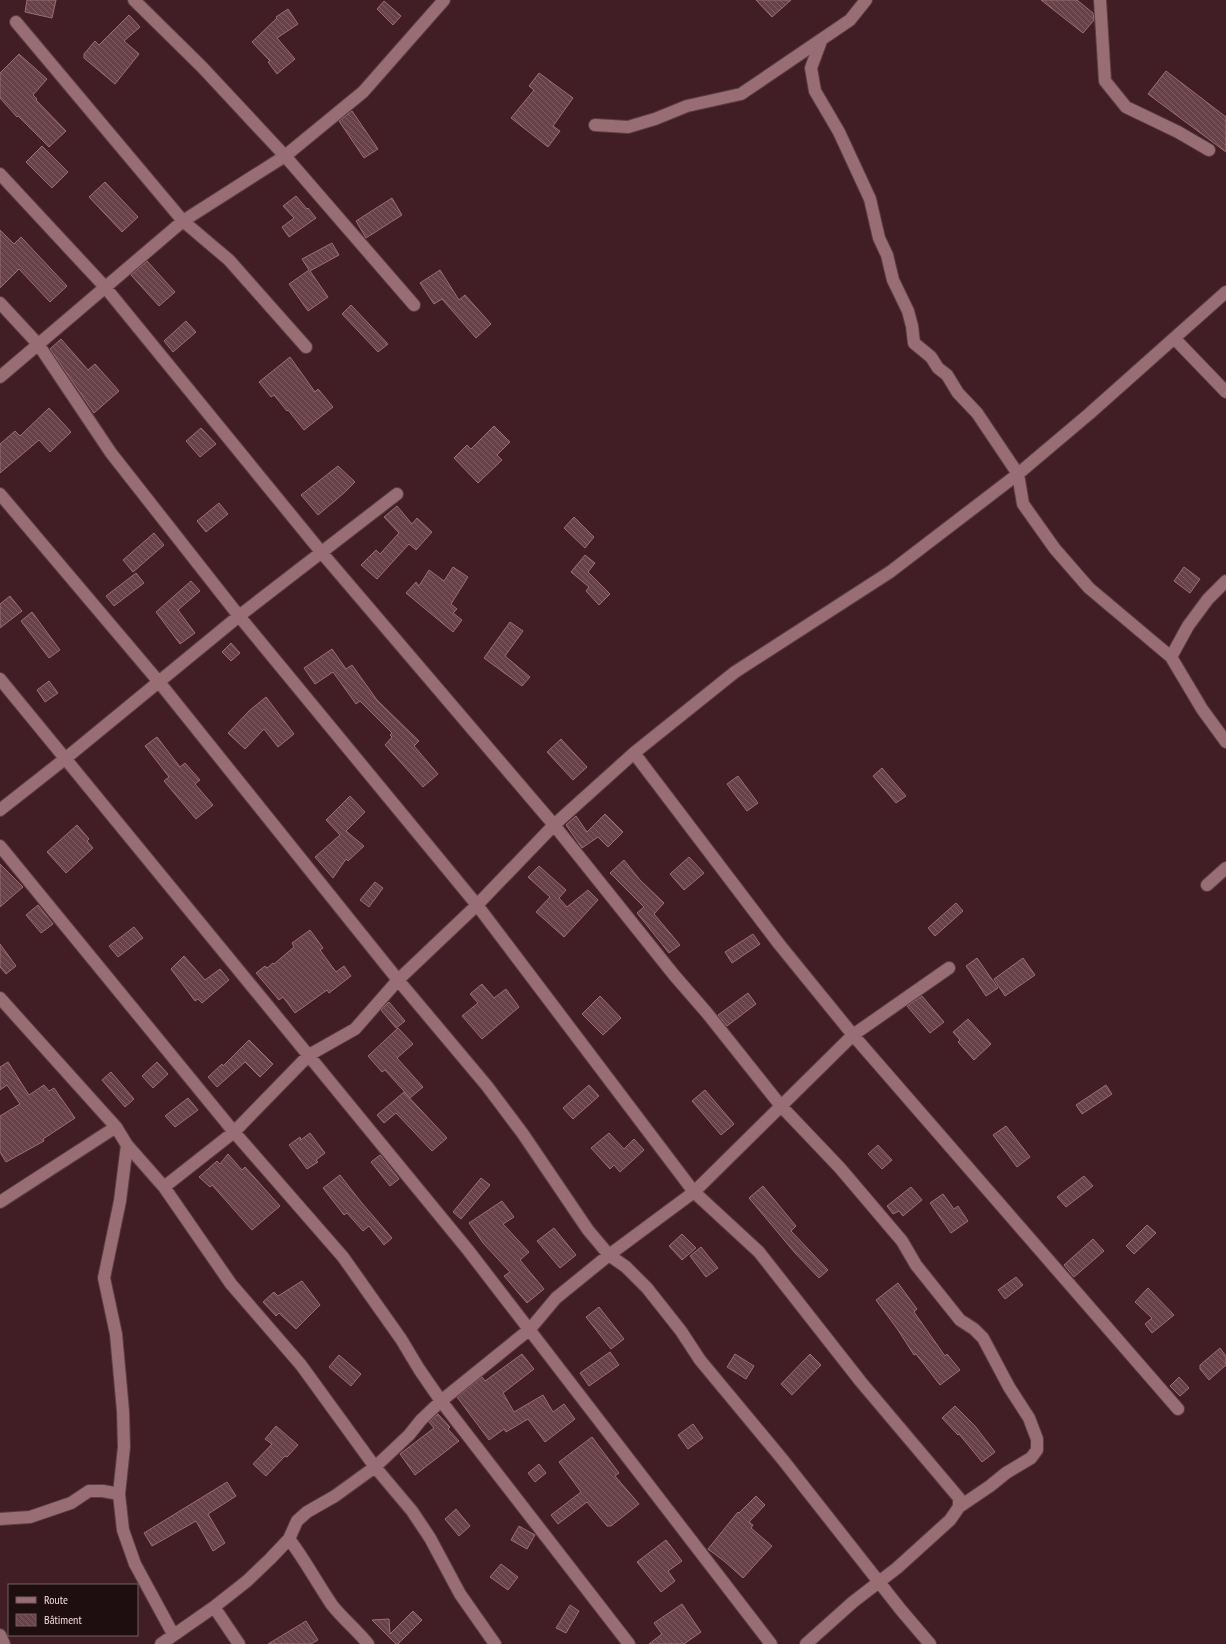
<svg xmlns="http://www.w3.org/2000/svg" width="1226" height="1644" viewBox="0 0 1226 1644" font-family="'PT Sans Narrow',sans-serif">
<defs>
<pattern id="building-back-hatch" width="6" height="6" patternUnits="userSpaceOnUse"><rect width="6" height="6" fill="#694148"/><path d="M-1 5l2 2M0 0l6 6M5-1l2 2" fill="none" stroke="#7f5c62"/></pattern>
</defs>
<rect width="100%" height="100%" fill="#411e25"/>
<path fill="url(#building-back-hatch)" stroke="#9a6f75" d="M27,0H56L52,18L25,12Z
M756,0H791L772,17Z
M1041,0H1077L1093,13L1094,20L1083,33Z
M384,1L401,16L393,25L377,9Z
M288,9L298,24L277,38L295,59L277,74L268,62L270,61L252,42L277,18L276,17Z
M129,15L140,27L124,41L139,54L115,84L84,58V54L95,41L99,45Z
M19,54L47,79L33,95L37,99L36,100L66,131L49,147L18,116L17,117L0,98V73Z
M1166,71L1226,117V152L1148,94Z
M539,73L573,98L553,126L560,131L548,147L511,118L534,90L529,86Z
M352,111L378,149L364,158L339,121Z
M42,146L68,172L52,188L26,162Z
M105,182L138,217L122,232L89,197Z
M296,196L307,209L308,208L316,218L289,237L282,227L294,218L283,206Z
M392,198L402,215L366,238L356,221Z
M0,230L14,244L21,237L67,286L50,302L19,269L0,288Z
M332,243L339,255L310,271L328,297L308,311L289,284L309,270L302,259Z
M147,261L175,292L159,306L131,275Z
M440,270L459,300L465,295L491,324L476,338L442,299L434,304L420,283Z
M351,305L388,344L378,352L342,314Z
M186,321L196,332L173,352L164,341Z
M61,339L88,370L95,364L119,391L94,413L50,349Z
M290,357L315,392L318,389L333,407L304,430L288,410L287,411L274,395L271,397L259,382Z
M49,408L71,432L50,452L39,440L0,473V444L15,431L20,436Z
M494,426L510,442L497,455L502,460L478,483L454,458L467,445L471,449Z
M201,428L216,444L200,457L186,441Z
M338,466L355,482L344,493L318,515L301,495Z
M219,503L228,514L206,532L197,521Z
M397,506L412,524L417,518L432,532L416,550L409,544L377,579L361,565L376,550L380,554L399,533L384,517Z
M574,517L594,537L585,548L564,528Z
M154,533L164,545L133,572L123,560Z
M585,555L595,563L588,572L610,594L599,605L586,591L589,587L571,572Z
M453,567L468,577L451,604L457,609L453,613L462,620L453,632L406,593L416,582L419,586L429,570L444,581Z
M1184,567L1200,579L1190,593L1174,581Z
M136,573L144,583L114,606L106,596Z
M191,581L200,591L178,610L195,633L180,644L156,612Z
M10,596L22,611L0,628V604Z
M32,612L60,650L49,658L21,621Z
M510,622L523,631L505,656L530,677L522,686L484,658Z
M231,643L240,653L231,661L222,652Z
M332,649L346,669L352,665L377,700L419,741L414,746L438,774L423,787L385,745L392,737L390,735L392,733L360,701L356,704L333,672L315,684L304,668Z
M49,681L58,693L45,702L37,690Z
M266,697L294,734L278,747L264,729L245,749L228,733L250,710Z
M157,737L180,767L185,763L200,780L195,784L213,805L196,819L164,781L169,777L145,746Z
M561,739L587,767L573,780L547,752Z
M882,768L906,796L896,803L873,776Z
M738,776L758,803L747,811L727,784Z
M350,796L365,812L346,831L364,846L348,861L346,859L333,878L315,857L340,835L326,820Z
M605,814L623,832L608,847L598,837L582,848L566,825L576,816L587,832Z
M77,825L89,839L87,841L93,848L66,873L47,852Z
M689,857L704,873L684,890L670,874Z
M624,860L640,880L664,903L654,914L680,945L669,953L637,913L644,907L610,873Z
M0,864L23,887L0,907Z
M539,866L566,890L559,898L567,907L588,890L598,900L564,937L536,912L550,897L528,877Z
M375,882L383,888L369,907L360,900Z
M956,903L963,911L935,936L928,928Z
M38,905L53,924L41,933L26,915Z
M134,927L143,938L118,957L109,946Z
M310,930L323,948L320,950L336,972L344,966L351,976L329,993L327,990L295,1013L283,997L279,1000L256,973L265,966L267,968L273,963L274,964L294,947L292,943Z
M753,934L760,944L732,963L725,952Z
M0,944L16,966L6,974L0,967Z
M184,956L205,980L220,969L229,980L202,1003L198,999L195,1001L171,969Z
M977,958L998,988L986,996L966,966Z
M1023,958L1035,975L1005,996L994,979Z
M482,984L494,998L506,989L519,1007L482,1039L462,1016L478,1003L470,994Z
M748,993L756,1004L727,1026L718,1015Z
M600,996L621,1018L603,1035L582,1014Z
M922,996L944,1022L930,1033L907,1006Z
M389,1002L405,1021L396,1028L381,1010Z
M968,1019L991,1044L974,1060L958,1042L960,1040L953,1032Z
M398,1028L413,1044L397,1058L423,1087L410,1098L385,1070L382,1072L368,1056Z
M249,1040L273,1064L260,1077L245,1062L217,1087L208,1077L222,1064L223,1066Z
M8,1062L29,1095L44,1085L49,1091L54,1088L75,1118L43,1139L44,1141L6,1162L0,1152V1116L20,1104L7,1085L0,1090V1067Z
M157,1062L168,1074L153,1088L142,1076Z
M111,1072L134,1099L125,1107L102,1080Z
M589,1085L599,1096L573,1119L563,1108Z
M1106,1085L1112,1094L1082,1114L1076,1105Z
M705,1090L734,1124L721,1135L692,1101Z
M404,1092L447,1138L432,1151L396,1113L384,1123L377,1115Z
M188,1098L198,1110L175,1127L165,1116Z
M1006,1126L1030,1157L1017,1167L993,1135Z
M310,1133L325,1153L316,1160L318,1162L307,1169L289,1145L300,1137L301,1140Z
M609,1133L624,1149L634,1139L644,1150L620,1172L614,1165L610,1169L591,1148Z
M878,1145L892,1160L882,1169L868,1154Z
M228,1154L242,1170L245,1167L280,1206L252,1230L212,1185L210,1187L199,1177L217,1161L220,1164Z
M380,1155L399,1179L390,1186L371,1162Z
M340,1175L361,1202L392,1238L384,1245L369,1226L363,1231L347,1213L344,1215L323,1188Z
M1084,1176L1093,1186L1066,1207L1057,1197Z
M481,1178L490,1185L461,1219L453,1212Z
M763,1186L796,1226L791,1231L828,1270L819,1278L795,1253L749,1198Z
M911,1187L922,1200L903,1216L899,1211L893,1214L887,1206Z
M943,1194L954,1209L958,1206L968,1221L951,1233L930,1203Z
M502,1201L514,1217L503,1224L529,1252L520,1260L544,1289L527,1303L504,1276L510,1272L483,1243L469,1223Z
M1147,1225L1156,1233L1134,1254L1126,1246Z
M554,1228L576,1255L560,1268L537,1241Z
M682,1234L696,1248L682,1260L669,1246Z
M1093,1239L1104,1251L1074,1277L1064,1265Z
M701,1247L718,1268L706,1277L690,1256Z
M1016,1277L1023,1285L1005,1299L998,1290Z
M302,1281L320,1305L296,1329L279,1313L276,1316L263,1302L274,1292L278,1296Z
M898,1283L917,1309L914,1312L945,1356L947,1354L960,1370L940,1385L916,1354L914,1355L898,1330L876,1300Z
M1148,1288L1174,1315L1152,1333L1145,1324L1152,1318L1135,1302Z
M599,1307L624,1339L611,1349L586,1317Z
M1220,1348L1226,1356V1365L1209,1380L1200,1369V1365Z
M610,1352L619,1365L589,1386L580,1373Z
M522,1354L534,1369L503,1393L514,1412L543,1395L553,1412L564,1404L575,1419L545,1442L528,1419L506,1432L504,1429L489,1440L457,1397L482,1377L485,1381Z
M735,1354L754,1366L746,1379L727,1367Z
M810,1354L821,1365L792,1395L781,1384Z
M339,1355L361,1374L351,1386L329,1367Z
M1179,1377L1189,1388L1180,1396L1170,1386Z
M955,1406L975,1426L995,1452L982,1462L959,1434L958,1435L942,1418Z
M438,1414L450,1427L448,1429L459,1441L415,1475L400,1454L434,1428L429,1422Z
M693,1424L703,1438L688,1449L678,1435Z
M276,1426L298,1445L287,1457L285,1456L266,1476L253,1464L272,1444L265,1439Z
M592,1437L619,1473L615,1476L639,1504L611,1526H607L587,1502L558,1524L551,1515L581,1492L559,1462Z
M539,1464L546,1473L535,1482L528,1473Z
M227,1482L236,1496L208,1514L225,1543L213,1551L196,1521L152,1546L144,1533Z
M756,1496L765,1505L749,1522L753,1525L751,1528L772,1546L743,1578L724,1561L708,1549L738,1512L739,1513Z
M456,1509L470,1526L459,1536L445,1519Z
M519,1526L535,1535L527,1549L511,1540Z
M666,1540L682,1561L668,1571L675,1581L661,1592L637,1562Z
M501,1564L518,1577L508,1590L490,1577Z
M682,1604L701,1632L684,1644H649L662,1634L654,1623Z
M570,1605L579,1611L566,1633L556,1628Z
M413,1611L422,1620L398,1644H396L372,1620L389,1619L390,1634Z
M306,1621L318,1640L311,1644H268Z"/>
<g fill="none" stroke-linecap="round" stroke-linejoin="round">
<g stroke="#5b3d44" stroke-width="14">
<path id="minor" d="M134,0L202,67L285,156L414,305
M1100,0L1105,81L1126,107L1178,132L1209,150
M16,22L183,221L229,260L306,347
M821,41L811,68L815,91L839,132L870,199L879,238L887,255L893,280L908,311L912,326L914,343L931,357L938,368L947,375L958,393L977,413L1018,474L1023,504L1055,549L1089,588L1171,657L1202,709L1226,742
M595,125L628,127L655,119L687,106L741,94L850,20L866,0
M0,174L105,287L322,553L554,825L634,753L735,672L890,572L1018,474L1089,414L1226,292
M0,303L38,344L111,453L239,616L477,905L694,1192L759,1252L861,1382L959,1498V1507L950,1520L897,1568L853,1602L806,1644
M1174,338L1226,392
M0,377L183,221L285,156L363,92L444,0
M0,494L159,682L398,980L487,1086L523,1134L588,1230L609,1255L626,1267L647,1288L681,1331L700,1360L783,1460L901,1610L930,1644
M1171,657L1188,626L1208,599L1226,581
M0,679L468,1250L771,1644
M634,753L779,944L853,1035L1178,1409
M0,810L66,758L239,616L397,494
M0,846L234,1132L343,1257L401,1339L419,1369L441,1401L629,1644
M1207,885L1226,868
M0,998L116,1127L127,1145L164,1187L231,1284L301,1365L375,1467L412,1511L430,1538L460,1594L495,1644
M127,1145L120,1201L104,1278L116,1334L123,1411L124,1447L119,1494L123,1530L135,1564L173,1634
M164,1187L234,1132L309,1055L355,1029L398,980L477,905L554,825L674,975L707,1013L781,1106L840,1168L902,1241L916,1265L960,1320L974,1329L983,1338L1009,1387L1029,1418L1037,1439V1450L1031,1458L1006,1473L990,1486L959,1507
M0,1202L116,1127
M0,1519L30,1517L71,1503L89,1491H103L119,1494
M289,1539C305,1560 317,1583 332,1605C343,1619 357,1630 368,1644
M214,1607L239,1644
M0,1635L4,1644
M161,1644L214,1607L247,1581L270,1559L289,1539L297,1521L307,1512L335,1496L375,1467L409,1435L421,1420L441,1401L530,1329L556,1298L609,1255L694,1192L853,1035L949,968"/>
</g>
<use href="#minor" stroke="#986e74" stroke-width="12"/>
</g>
<rect x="8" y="1584" width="130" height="52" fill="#1e0e10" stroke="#735f62"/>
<rect x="16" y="1597" width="20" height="6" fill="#986e74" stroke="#735f62"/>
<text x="44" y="1604" font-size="12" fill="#f2d9dc">Route</text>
<rect x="16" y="1614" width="20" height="12" fill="url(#building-back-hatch)" stroke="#735f62"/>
<text x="44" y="1624" font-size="12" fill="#f2d9dc">Bâtiment</text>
</svg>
